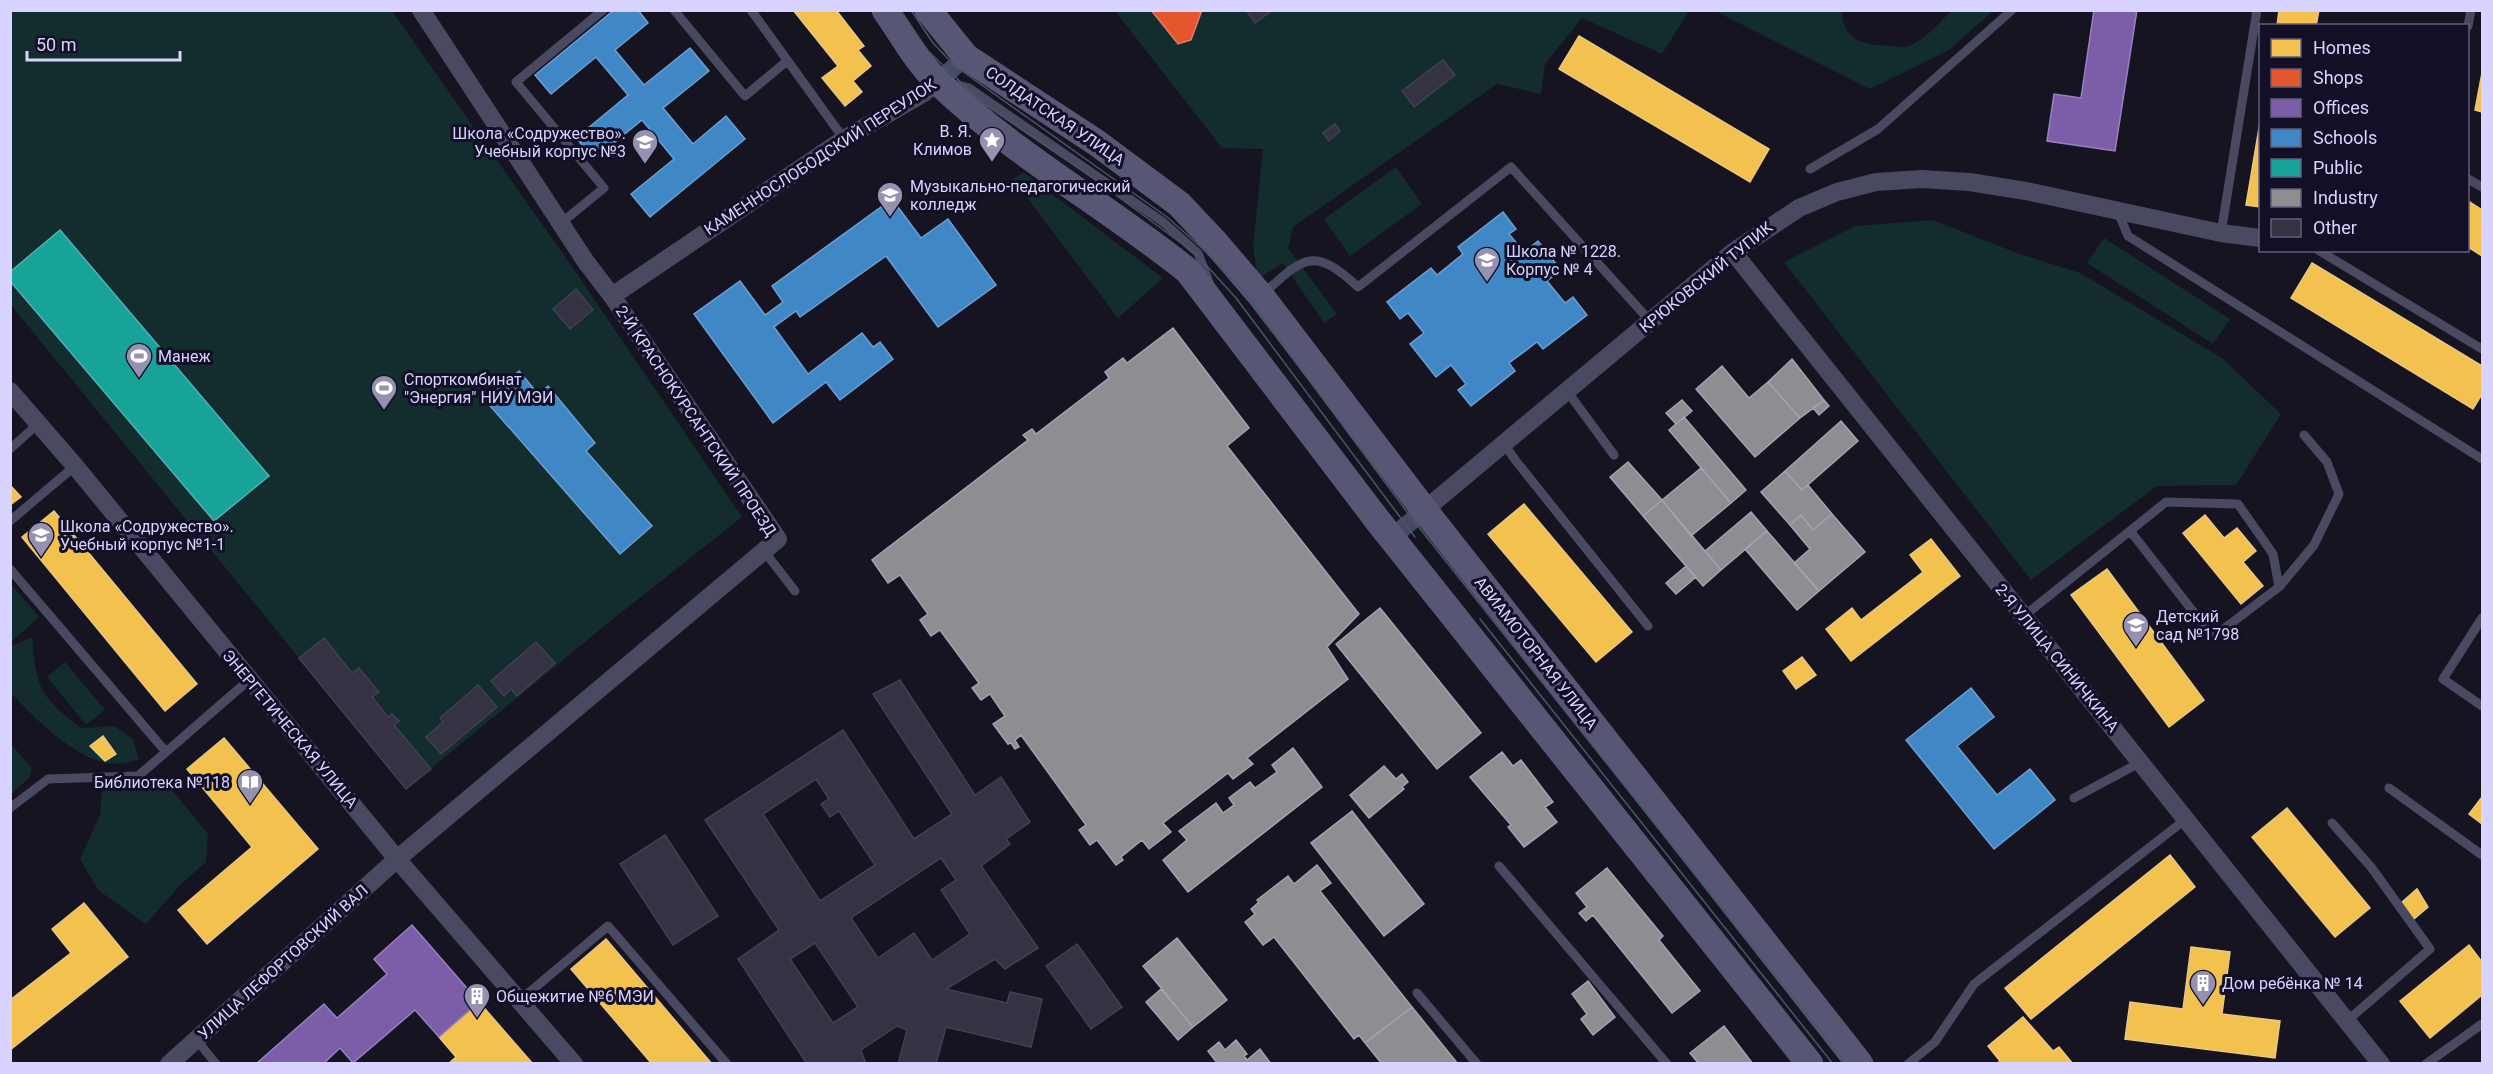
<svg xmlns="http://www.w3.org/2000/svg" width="2493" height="1074" viewBox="0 0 2493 1074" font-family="Roboto,sans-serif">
<rect width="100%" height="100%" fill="#161421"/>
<path fill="#132c2d" d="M10,11H392L575,271L742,517L613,619L406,789L11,305Z
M1115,11H1689L1662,54L1582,18L1545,64L1541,94L1497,84L1293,227L1288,248L1337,314L1324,323L1283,263L1258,279L1253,247L1263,149L1222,148Z
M1715,11H1842C1843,41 1864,45 1891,46C1896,46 1904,48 1909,46C1927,38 1938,24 1951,11H1993L1949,50L1870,89Z
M1396,167L1422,204L1350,256L1324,219Z
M1023,172L1163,278L1118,318L1013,179Z
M1933,220L2017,253L2080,273L2222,358L2281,414L2236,485L2157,486L2031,580L1784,262L1855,226Z
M2104,238L2230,319L2213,344L2087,263Z
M11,584L39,617L11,642H10Z
M32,637C36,688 40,696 81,728L114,726L133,739L139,760C128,762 117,765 106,763C72,756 33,717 11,693V646Z
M65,662L105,710L86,725L47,677Z
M10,743L32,768L29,778L11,794Z
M168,785L208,834L206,862L180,885L146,924L98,890L80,859L100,815L102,791Z"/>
<path fill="#f2c14e" stroke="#eac783" stroke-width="1.5" d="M793,10H836L864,46L858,50L871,66L853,81L862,92L845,106L822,78L838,66Z
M2279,10H2319L2316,26H2277Z
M1579,36L1769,149L1750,182L1559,69Z
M2482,73V112L2475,110Z
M2260,122V207L2246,205Z
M2468,201L2482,210V256L2468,247Z
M2312,263L2482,366V394L2473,409L2291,298Z
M10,485L21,497L10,505Z
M1524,504L1632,632L1596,662L1488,534Z
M54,511L197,684L165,711L22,537Z
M2205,515L2224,538L2237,528L2256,551L2243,562L2263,586L2241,604L2183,533Z
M1931,539L1960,576L1851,661L1826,629L1852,608L1861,620L1923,572L1910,555Z
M2107,569L2204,700L2169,727L2071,595Z
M1802,657L1816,675L1796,689L1783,671Z
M103,736L116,754L105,761L90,746Z
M224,738L318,849L207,944L178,910L252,847L187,769Z
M2482,797V824L2469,814Z
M2287,808L2370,908L2335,937L2252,837Z
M2170,855L2195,887L2031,1019L2005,988Z
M2417,889L2428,907L2414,919L2402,902Z
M84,903L128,957L10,1050V1000L71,953L52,929Z
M606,939L712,1064H652L571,969Z
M2469,945L2482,962V995L2430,1038L2400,1001Z
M2191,947L2230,952L2222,1014L2280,1021L2275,1058L2125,1039L2130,1002L2183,1009Z
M479,1002L533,1064H448L456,1057L439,1037Z
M2023,1017L2053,1051L2059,1047L2073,1064H1997L2000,1061L1988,1046Z"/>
<path fill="#e4572e" stroke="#e17c6d" stroke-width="1.5" d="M1151,10H1202L1191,40L1178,44Z"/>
<path fill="#7b5ea7" stroke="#9781c1" stroke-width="1.5" d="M2094,10H2137L2115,151L2047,141L2054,94L2081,98Z
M412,925L479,1002L439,1037L415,1010L353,1063L340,1048L323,1064H256L324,1004L337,1018L387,974L374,959Z"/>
<path fill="#3f88c5" stroke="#6d9fd6" stroke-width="1.5" d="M614,10H638L648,23L615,50L644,85L690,48L709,71L663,108L693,144L726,116L745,139L650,217L631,194L674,159L642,120L594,159L576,138L628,95L596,57L551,94L535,75Z
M892,199L921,238L948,219L996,285L938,327L886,256L800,317L796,311L774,327L808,374L862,333L873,347L880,342L893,359L840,400L826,382L773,423L694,314L740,281L765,315L783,302L772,286Z
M1503,212L1516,229L1509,234L1524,252L1538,241L1561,270L1547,281L1565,303L1573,297L1587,315L1543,349L1537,342L1509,363L1515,371L1471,406L1458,390L1466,384L1451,365L1436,377L1410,344L1424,333L1408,313L1400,319L1387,302L1431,268L1437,275L1463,254L1458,247Z
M519,371L539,395L548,386L595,443L586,451L652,526L620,554L485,400Z
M1971,688L1994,717L1957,746L1997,795L2030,769L2055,800L1994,849L1906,740Z"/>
<path fill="#17a398" stroke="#51b2b7" stroke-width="1.5" d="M60,230L269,476L214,521L10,281V272Z"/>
<path fill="#8d8d92" stroke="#a4a2b3" stroke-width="1.5" d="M1173,328L1249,428L1227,446L1359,614L1327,647L1348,679L1247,758L1253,764L1233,779L1228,773L1163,823L1171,832L1149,849L1142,840L1121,857L1123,860L1116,865L1097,840L1090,845L1079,830L1086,825L1021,735L1015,740L1019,747L1015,749L1011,743L1008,744L993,724L1005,716L990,694L981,700L972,688L979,683L940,630L931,636L920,620L928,614L900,575L888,583L872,560L1028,440L1023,435L1032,429L1036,434L1109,378L1105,372L1123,358L1127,363Z
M1792,359L1824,400L1800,418L1768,382Z
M1722,366L1749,398L1768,382L1800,418L1755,457L1696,389Z
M1682,400L1692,411L1676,424L1666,413Z
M1824,400L1829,406L1819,415L1813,408Z
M1684,417L1746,490L1731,503L1669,430Z
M1841,421L1858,441L1802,490L1785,471Z
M1628,462L1662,500L1643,516L1610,477Z
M1701,468L1731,503L1691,536L1662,500Z
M1785,471L1802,490L1808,485L1832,514L1813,530L1801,515L1790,525L1761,492Z
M1662,500L1721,570L1703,586L1643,516Z
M1751,512L1767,531L1721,570L1705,551Z
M1832,514L1865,552L1819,591L1794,563L1810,549L1790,525L1801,515L1813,530Z
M1767,531L1819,591L1797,610L1745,549Z
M1686,566L1696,577L1676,594L1666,583Z
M1380,608L1481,733L1437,769L1336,644Z
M1293,748L1322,787L1188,892L1163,860L1187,840L1179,831L1216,803L1223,813L1234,805L1229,798L1250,782L1255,788L1277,772L1272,765Z
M1502,752L1513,766L1521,760L1553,802L1545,807L1557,822L1524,847L1508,827L1511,825L1470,777Z
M1384,766L1396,779L1402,774L1408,782L1402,787L1404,789L1369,818L1350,795Z
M1352,811L1424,904L1384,936L1311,843Z
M1317,865L1331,883L1320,891L1412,1007L1365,1043L1359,1035L1354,1039L1274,937L1263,945L1245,922L1255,914L1251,909L1259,902L1257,900L1288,876L1294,884Z
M1607,868L1663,936L1659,940L1700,991L1672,1013L1593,915L1586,921L1579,913L1587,907L1576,893Z
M1177,938L1227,1000L1193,1027L1143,966Z
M1588,981L1615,1017L1593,1035L1581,1019L1587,1014L1572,994Z
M1161,989L1193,1027L1178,1040L1146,1002Z
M1412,1007L1458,1064H1382L1365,1043Z
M1724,1026L1753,1064H1699L1690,1053Z
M1236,1040L1247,1054L1244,1056L1247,1060L1260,1049L1271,1064H1218L1208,1051L1219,1042L1225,1050Z"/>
<path fill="#343243" stroke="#433f54" stroke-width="1.5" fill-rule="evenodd" d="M1246,10H1269L1270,12L1255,23Z
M1443,60L1455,75L1414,107L1402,91Z
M1335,124L1340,131L1329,141L1323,133Z
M576,289L593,310L570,329L553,309Z
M324,638L352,673L359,668L379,692L372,697L388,717L392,714L399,721L394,725L431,769L406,789L299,658Z
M536,642L555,663L517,696L511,689L504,696L491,681Z
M900,680L975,795L1001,777L1030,822L1006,839L1010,844L981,866L1038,948L1005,969L995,959L946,989L1007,1003L1010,992L1042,999L1031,1047L946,1027L936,1064H898L907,1030L897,1026L861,1050L866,1064H807L738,959L779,930L705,820L843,730L914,839L952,814L873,694ZM816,779L829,799L821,804L830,817L839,811L875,865L820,901L763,814ZM941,858L956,880L941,890L970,934L932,960L914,933L878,958L851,918ZM815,943L858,1007L833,1023L790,959Z
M478,685L497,707L441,754L426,737L443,722L440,718Z
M665,835L718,916L673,945L620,864Z
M1077,944L1122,1007L1091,1029L1046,966Z"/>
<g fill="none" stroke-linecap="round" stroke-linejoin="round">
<path stroke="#4a4962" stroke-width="9" d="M674,10L745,96L787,61
M751,10L844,139
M2468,26L2471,10
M952,84L969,88L1163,222L1198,253L1209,282
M1810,169L1878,129L2012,10
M2468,179L2482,187
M2118,212L2128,236L2482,459
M561,223L604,188L516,82L603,10
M2221,233L2257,10
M2318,250L2482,349
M1263,294C1303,258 1313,245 1358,287L1511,167L1650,321
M1567,391L1614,455
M1504,444L1516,461L1648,626
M10,449L39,423
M10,521L75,466
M764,551L795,591
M10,569L166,752L249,680
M2279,587L2314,545L2339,494L2327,462L2304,435
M2024,616L2166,502L2238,504L2273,554L2279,587L2213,637L2131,532
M2482,618L2443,679L2482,706
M2389,788L2482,855
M2074,798L2141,762
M10,808L48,779L138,776L166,752
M2332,823L2371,867L2430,949L2347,1021
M1499,866L1667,1064
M1417,993L1477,1064
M519,1001L608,926L727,1064
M196,1039L216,1064
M1908,1064L1935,1042L1974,984L2186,819
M2426,1064L2482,1024"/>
<path stroke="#4a4962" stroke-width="18" d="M1733,252L2381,1064
M612,296L844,139L924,93L966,57
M10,391L75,466L397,859L574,1064
M1391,538L1733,252L1799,208L1837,192L1876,182L1922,179L1969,182L2026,191L2221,233L2260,238
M169,1064L397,859L778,539L612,296L586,262L421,10"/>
<path stroke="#575674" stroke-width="27" d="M885,10C902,34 918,64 940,84C1015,155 1107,206 1188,271L1378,521L1810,1064
M928,10L966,57L1097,143L1179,204L1214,241L1261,296L1425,511L1860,1064"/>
<path stroke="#43596b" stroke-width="1.5" d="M900,10L928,51L984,104L1090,176L1196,254L1236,298L1415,537
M911,10L933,43L955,66L1167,217L1202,248L1242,290L1413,520L1846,1064
M1480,619L1833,1064"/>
</g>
<defs>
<g id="sight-pin" transform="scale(1.35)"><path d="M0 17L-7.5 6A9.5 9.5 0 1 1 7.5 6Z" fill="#9591b1" stroke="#130f26"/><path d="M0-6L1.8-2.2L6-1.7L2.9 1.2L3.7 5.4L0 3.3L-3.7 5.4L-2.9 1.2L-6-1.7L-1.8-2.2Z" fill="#fff"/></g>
<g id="school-pin" transform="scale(1.35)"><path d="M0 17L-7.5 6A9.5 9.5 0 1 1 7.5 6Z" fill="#9591b1" stroke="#130f26"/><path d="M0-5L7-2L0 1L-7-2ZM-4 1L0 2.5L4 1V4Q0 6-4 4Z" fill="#fff"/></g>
<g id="university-pin" transform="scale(1.35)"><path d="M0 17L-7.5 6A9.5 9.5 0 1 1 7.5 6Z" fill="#9591b1" stroke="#130f26"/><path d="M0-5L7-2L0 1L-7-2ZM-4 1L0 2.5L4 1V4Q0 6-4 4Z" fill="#fff"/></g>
<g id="stadium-pin" transform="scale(1.35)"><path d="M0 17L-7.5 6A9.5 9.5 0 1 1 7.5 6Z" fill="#9591b1" stroke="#130f26"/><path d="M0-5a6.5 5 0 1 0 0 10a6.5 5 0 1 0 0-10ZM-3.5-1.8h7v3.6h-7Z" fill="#fff"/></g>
<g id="library-pin" transform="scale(1.35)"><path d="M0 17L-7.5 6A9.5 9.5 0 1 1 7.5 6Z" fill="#9591b1" stroke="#130f26"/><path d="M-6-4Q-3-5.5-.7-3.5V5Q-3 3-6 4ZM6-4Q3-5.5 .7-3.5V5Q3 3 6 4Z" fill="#fff"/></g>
<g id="building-pin" transform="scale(1.35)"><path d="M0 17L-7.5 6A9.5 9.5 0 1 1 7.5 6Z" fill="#9591b1" stroke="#130f26"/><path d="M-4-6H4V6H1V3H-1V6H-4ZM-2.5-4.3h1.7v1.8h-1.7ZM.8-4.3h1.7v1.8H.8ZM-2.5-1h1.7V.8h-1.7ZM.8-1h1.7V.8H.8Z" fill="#fff"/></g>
</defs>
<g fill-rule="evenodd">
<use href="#sight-pin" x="992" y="140"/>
<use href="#school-pin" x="645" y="142"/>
<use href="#university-pin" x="890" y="195"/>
<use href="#school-pin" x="1487" y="260"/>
<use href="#stadium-pin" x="139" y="356"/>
<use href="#stadium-pin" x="384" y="388"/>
<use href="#school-pin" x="41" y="535"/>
<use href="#school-pin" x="2136" y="625"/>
<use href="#library-pin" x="250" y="782"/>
<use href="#building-pin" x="2203" y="983"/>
<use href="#building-pin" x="477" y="996"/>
</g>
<g text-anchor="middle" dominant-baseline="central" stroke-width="6" stroke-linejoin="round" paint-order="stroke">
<g font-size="16" fill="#d9d4ff" stroke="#130f26">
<text transform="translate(1055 116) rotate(34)">СОЛДАТСКАЯ УЛИЦА</text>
<text transform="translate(820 157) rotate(-33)">КАМЕННОСЛОБОДСКИЙ ПЕРЕУЛОК</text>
<text transform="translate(1706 277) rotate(-39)">КРЮКОВСКИЙ ТУПИК</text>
<text transform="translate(696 421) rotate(56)">2-Й КРАСНОКУРСАНТСКИЙ ПРОЕЗД</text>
<text transform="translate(1536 653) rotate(52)">АВИАМОТОРНАЯ УЛИЦА</text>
<text transform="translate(2057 658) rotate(51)">2-Я УЛИЦА СИНИЧКИНА</text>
<text transform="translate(290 729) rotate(50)">ЭНЕРГЕТИЧЕСКАЯ УЛИЦА</text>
<text transform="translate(283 962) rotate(-42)">УЛИЦА ЛЕФОРТОВСКИЙ ВАЛ</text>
</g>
<g font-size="16" fill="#d9d4ff" stroke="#130f26" text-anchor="start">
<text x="972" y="131" text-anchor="end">В. Я.<tspan x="972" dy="18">Климов</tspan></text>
<text x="626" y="133" text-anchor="end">Школа «Содружество».<tspan x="626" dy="18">Учебный корпус №3</tspan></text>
<text x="910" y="186">Музыкально-педагогический<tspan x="910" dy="18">колледж</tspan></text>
<text x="1506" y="251">Школа № 1228.<tspan x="1506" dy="18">Корпус № 4</tspan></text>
<text x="158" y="356">Манеж</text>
<text x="404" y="379">Спорткомбинат<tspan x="404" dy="18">"Энергия" НИУ МЭИ</tspan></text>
<text x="60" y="526">Школа «Содружество».<tspan x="60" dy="18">Учебный корпус №1-1</tspan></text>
<text x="2156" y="616">Детский<tspan x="2156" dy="18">сад №1798</tspan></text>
<text x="230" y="782" text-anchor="end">Библиотека №118</text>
<text x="2222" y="983">Дом ребёнка № 14</text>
<text x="496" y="996">Общежитие №6 МЭИ</text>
</g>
</g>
<rect width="2493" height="1074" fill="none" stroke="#d9d4ff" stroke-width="24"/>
<rect x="2259" y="24" width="210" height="228" fill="#130f26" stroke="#625e7d" stroke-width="1.5"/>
<rect x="2271" y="39" width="30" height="18" fill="#f2c14e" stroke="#625e7d" stroke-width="1.5"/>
<text x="2313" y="54" font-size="18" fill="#d9d4ff">Homes</text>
<rect x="2271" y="69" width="30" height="18" fill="#e4572e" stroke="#625e7d" stroke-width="1.5"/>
<text x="2313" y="84" font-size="18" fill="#d9d4ff">Shops</text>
<rect x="2271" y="99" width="30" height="18" fill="#7b5ea7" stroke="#625e7d" stroke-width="1.5"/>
<text x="2313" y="114" font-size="18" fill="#d9d4ff">Offices</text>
<rect x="2271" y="129" width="30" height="18" fill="#3f88c5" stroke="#625e7d" stroke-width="1.5"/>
<text x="2313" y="144" font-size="18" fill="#d9d4ff">Schools</text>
<rect x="2271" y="159" width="30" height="18" fill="#17a398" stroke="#625e7d" stroke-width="1.5"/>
<text x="2313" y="174" font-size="18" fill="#d9d4ff">Public</text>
<rect x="2271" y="189" width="30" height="18" fill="#8d8d92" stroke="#625e7d" stroke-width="1.5"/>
<text x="2313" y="204" font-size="18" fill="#d9d4ff">Industry</text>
<rect x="2271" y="219" width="30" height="18" fill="#343243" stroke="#625e7d" stroke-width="1.5"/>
<text x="2313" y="234" font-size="18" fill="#d9d4ff">Other</text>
<path d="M27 51v9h153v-9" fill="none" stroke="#d9d4ff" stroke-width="3"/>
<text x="36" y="51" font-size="18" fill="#d9d4ff" stroke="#130f26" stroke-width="4.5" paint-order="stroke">50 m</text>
</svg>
